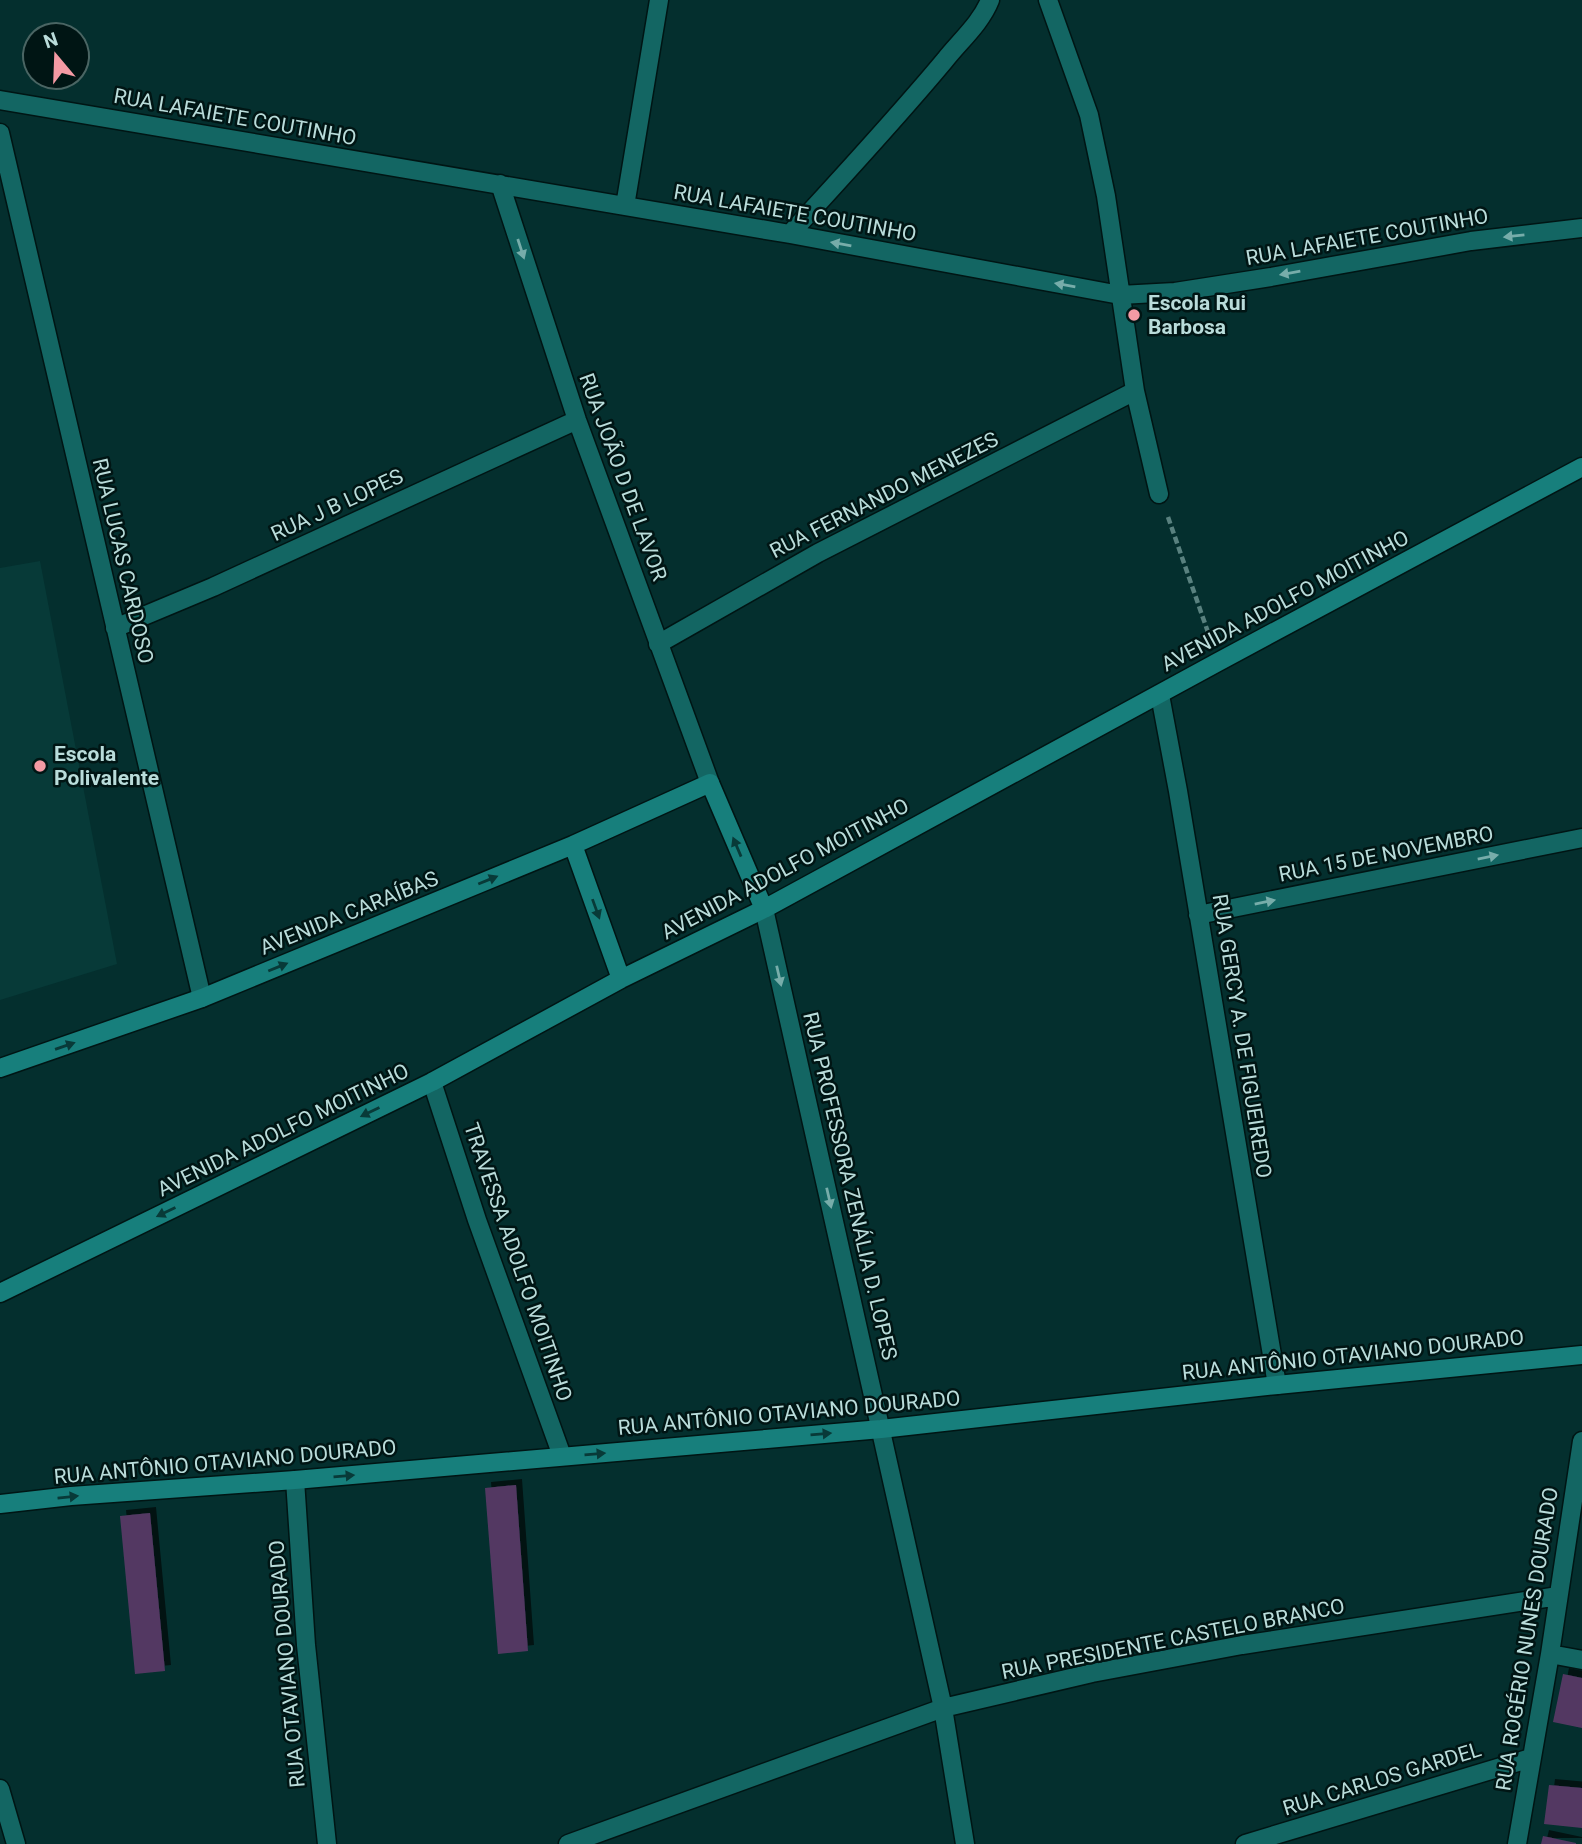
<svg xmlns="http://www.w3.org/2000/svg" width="1582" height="1844" viewBox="0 0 1582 1844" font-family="Roboto,sans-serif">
<defs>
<filter id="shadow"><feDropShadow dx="6" dy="-6" stdDeviation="0" flood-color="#0009"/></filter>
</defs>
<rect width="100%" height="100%" fill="#042f2e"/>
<path fill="#073a38" d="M40,561L117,964L0,1000V568Z"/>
<path fill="#533962" filter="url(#shadow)" d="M516,1485L528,1651L498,1654L485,1488Z
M150,1513L165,1671L135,1674L120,1516Z
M1563,1674L1582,1678V1728L1553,1722Z
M1549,1785L1582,1788V1828L1544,1824Z
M1543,1836L1576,1843V1844H1541Z"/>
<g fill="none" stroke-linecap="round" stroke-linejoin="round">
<g stroke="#001514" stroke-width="21">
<path id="street" d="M1048,0L1089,115L1106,196L1135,391L1159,494
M0,100L790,234L1120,295L1175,292L1271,277L1471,241L1582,228
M0,133L202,998
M500,184L577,420L710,783
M625,206L659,0
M790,234C842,177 895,120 945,60C960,41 981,23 990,0
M115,628L213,587L577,420
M658,644L818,553L1135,391
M1160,695L1178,791L1277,1385
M764,909L943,1708L965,1844
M1198,915L1582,838
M432,1082L477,1220L562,1456
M295,1480L306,1645L327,1844
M1550,1654L1582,1660
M0,1789L16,1844
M568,1844L943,1708L1092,1673L1242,1645L1558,1596
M1245,1844L1531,1758
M1517,1844L1550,1654L1582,1441"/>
</g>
<g stroke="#001514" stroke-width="21">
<path id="secondary" d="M573,845L621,979
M0,1068L202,998L573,845L710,783L764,909
M0,1293L432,1082L621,979L764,909L1218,662L1582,467
M0,1504L71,1496L295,1480L881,1429L1277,1385L1582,1355"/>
</g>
<path stroke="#59817f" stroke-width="4.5" stroke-dasharray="7 3.5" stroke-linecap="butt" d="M1168,517L1210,638"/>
<use href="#street" stroke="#136663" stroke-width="18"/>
<use href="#secondary" stroke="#177f7c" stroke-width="18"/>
</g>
<defs><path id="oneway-solid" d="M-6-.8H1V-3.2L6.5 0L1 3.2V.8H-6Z" transform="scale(1.75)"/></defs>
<g fill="#77adaa">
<use href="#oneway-solid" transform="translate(1514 236) rotate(174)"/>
<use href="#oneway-solid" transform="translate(841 244) rotate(-170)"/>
<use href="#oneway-solid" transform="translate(521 249) rotate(72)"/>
<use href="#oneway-solid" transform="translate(1290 273) rotate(170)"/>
<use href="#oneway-solid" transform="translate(1065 285) rotate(-170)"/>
<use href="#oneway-solid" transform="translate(1488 857) rotate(-11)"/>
<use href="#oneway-solid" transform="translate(1265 902) rotate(-11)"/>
<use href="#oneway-solid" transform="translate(779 976) rotate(77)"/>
<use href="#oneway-solid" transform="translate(829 1198) rotate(77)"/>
</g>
<g fill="#083a38">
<use href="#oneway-solid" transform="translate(737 847) rotate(-113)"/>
<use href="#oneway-solid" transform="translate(488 880) rotate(-22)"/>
<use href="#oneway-solid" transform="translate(596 909) rotate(70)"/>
<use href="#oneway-solid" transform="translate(278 967) rotate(-22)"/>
<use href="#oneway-solid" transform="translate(65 1046) rotate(-19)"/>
<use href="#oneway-solid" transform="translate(370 1112) rotate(154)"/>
<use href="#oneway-solid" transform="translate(166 1212) rotate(154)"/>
<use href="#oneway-solid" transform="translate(821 1434) rotate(-5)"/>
<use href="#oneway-solid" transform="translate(595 1454) rotate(-5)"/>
<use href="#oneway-solid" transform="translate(344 1476) rotate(-5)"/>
<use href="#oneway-solid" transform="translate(68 1497) rotate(-6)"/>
</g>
<g fill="#f49aa4" stroke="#001514" stroke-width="2.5">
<circle cx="1134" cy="315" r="7"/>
<circle cx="40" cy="766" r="7"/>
</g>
<g text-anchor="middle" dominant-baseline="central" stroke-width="5" stroke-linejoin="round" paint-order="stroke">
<g font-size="21" fill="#b9dcda" stroke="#001514">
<text transform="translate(235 117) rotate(10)">RUA LAFAIETE COUTINHO</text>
<text transform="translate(795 213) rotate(10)">RUA LAFAIETE COUTINHO</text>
<text transform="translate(1367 237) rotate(-10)">RUA LAFAIETE COUTINHO</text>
<text transform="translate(623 477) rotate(70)">RUA JOÃO D DE LAVOR</text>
<text transform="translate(884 495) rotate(-27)">RUA FERNANDO MENEZES</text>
<text transform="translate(337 505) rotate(-25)">RUA J B LOPES</text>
<text transform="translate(123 561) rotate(77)">RUA LUCAS CARDOSO</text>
<text transform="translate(1285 601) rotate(-28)">AVENIDA ADOLFO MOITINHO</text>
<text transform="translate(1386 854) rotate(-11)">RUA 15 DE NOVEMBRO</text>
<text transform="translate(785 869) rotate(-28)">AVENIDA ADOLFO MOITINHO</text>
<text transform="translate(349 913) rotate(-22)">AVENIDA CARAÍBAS</text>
<text transform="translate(1242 1036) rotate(81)">RUA GERCY A. DE FIGUEIREDO</text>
<text transform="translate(283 1130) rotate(-26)">AVENIDA ADOLFO MOITINHO</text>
<text transform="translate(850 1186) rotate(77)">RUA PROFESSORA ZENÁLIA D. LOPES</text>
<text transform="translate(518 1262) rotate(71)">TRAVESSA ADOLFO MOITINHO</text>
<text transform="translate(1353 1355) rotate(-6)">RUA ANTÔNIO OTAVIANO DOURADO</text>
<text transform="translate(789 1413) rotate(-5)">RUA ANTÔNIO OTAVIANO DOURADO</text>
<text transform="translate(225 1462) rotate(-5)">RUA ANTÔNIO OTAVIANO DOURADO</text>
<text transform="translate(1173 1639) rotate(-11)">RUA PRESIDENTE CASTELO BRANCO</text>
<text transform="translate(1527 1639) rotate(-81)">RUA ROGÉRIO NUNES DOURADO</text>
<text transform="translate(287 1664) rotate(-95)">RUA OTAVIANO DOURADO</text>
<text transform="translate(1382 1779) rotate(-17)">RUA CARLOS GARDEL</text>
</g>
<g font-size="21" font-weight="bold" fill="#b9dcda" stroke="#001514" text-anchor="start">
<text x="1148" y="303">Escola Rui<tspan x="1148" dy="24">Barbosa</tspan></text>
<text x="54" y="754">Escola<tspan x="54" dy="24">Polivalente</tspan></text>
</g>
</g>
<g transform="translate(56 56) rotate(341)"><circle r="33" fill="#001514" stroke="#4a6563" stroke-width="2"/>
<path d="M0-5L12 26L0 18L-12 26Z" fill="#f49aa4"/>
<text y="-10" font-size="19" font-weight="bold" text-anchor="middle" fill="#b9dcda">N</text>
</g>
</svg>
